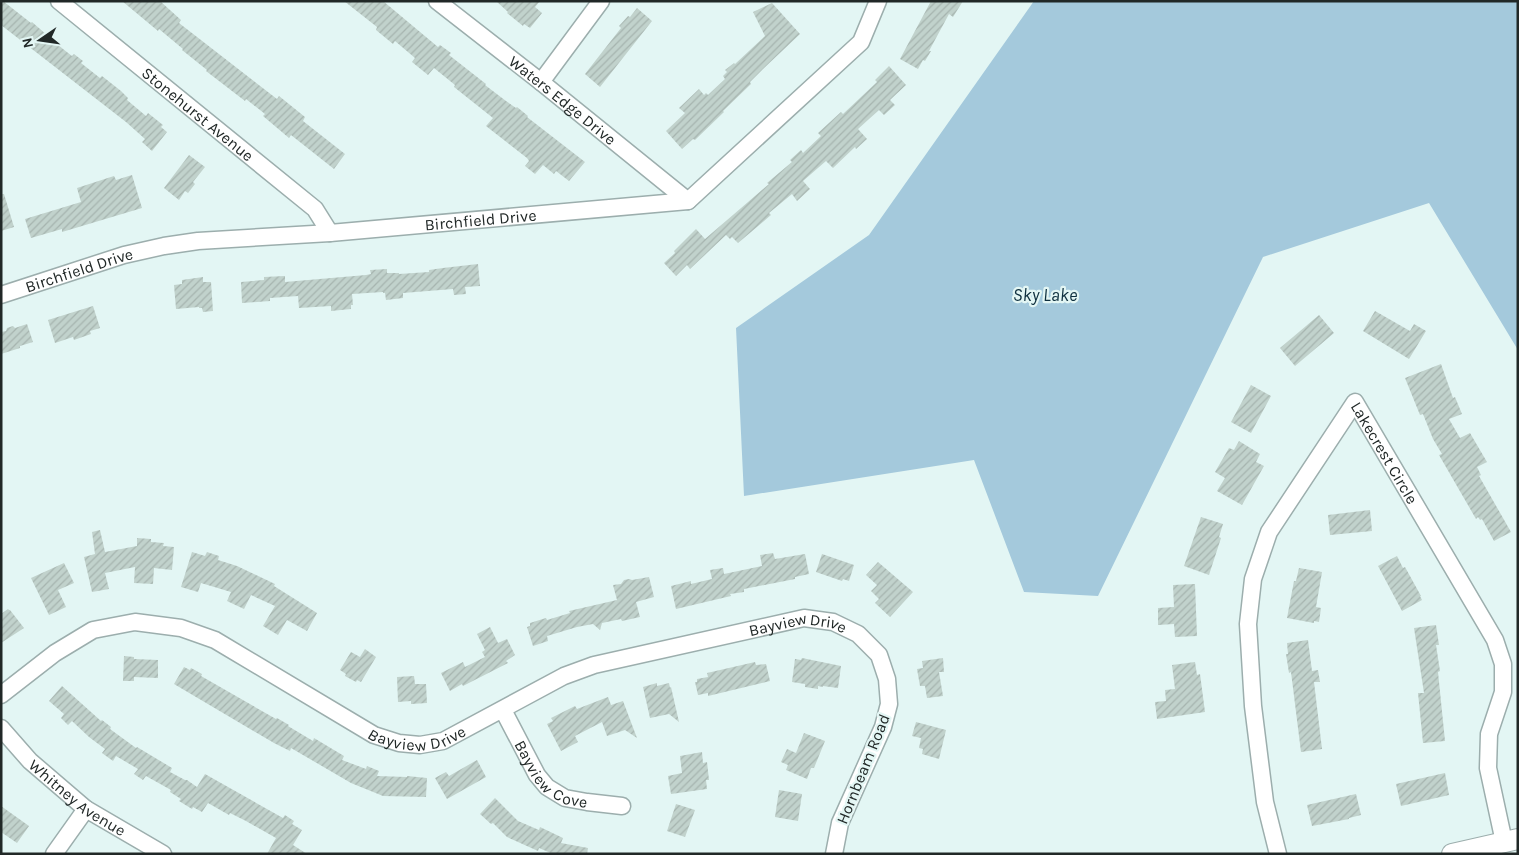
<svg xmlns="http://www.w3.org/2000/svg" width="1519" height="855" viewBox="0 0 1519 855" font-family="Karla,sans-serif">
<defs>
<pattern id="building-hatch" width="6" height="6" patternUnits="userSpaceOnUse" patternTransform="scale(1.25)"><rect width="6" height="6" fill="#c1d2cc"/><path d="M-1 1l2-2M0 6l6-6M5 7l2-2" fill="none" stroke="#a6b4af"/></pattern>
</defs>
<rect width="100%" height="100%" fill="#e3f6f4"/>
<path fill="#a4c9dc" d="M1034,1H1518V350L1429,203L1263,257L1098,596L1024,592L974,460L744,496L736,328L869,235Z"/>
<path fill="url(#building-hatch)" d="M1,1H3L31,23L32,22L63,49L72,56L74,54L83,61L81,63L100,78L102,76L121,91L128,98L127,100L146,116L148,113L163,125L161,127L167,132L152,151L142,142L145,139L126,122L1,25Z
M122,1H160L181,20L179,23L277,99L279,96L305,117L303,121L345,154L334,169L291,135L289,138L263,116L265,114L246,99L245,101L206,71L207,70L182,50L183,49L159,29L158,31Z
M344,1H383L438,47L440,45L451,53L449,55L486,84L485,85L506,101L516,108L517,107L528,116L527,117L585,162L569,181L556,171L554,174L543,165L535,174L525,166L529,161L527,158L486,126L493,118L454,87L455,85L434,68L428,75L412,62L415,58L395,41L393,44L376,30L377,27Z
M496,1H540L535,7L542,13L530,28L524,24L523,26L507,13L508,12Z
M931,1H963L953,17L949,14L929,51H931L925,61L923,60L918,69L900,59Z
M772,3L800,34L763,69L750,82L751,84L723,111L724,112L695,140L693,139L682,149L666,131L685,113L679,108L699,89L704,95L706,93L708,95L725,79L723,76L727,72L725,70L734,63L735,64L765,36L753,12Z
M637,8L652,21L600,87L585,74L621,28L619,26L628,16L630,17Z
M889,66L906,85L890,100L895,105L884,115L879,110L858,129L867,139L856,149L855,147L833,168L826,161L803,181L810,189L797,201L792,194L769,213L771,215L738,243L732,237L730,239L726,235L690,269L687,265L676,276L664,263L675,253L674,251L696,229L705,239L769,184L767,183L792,162L790,160L801,150L803,153L821,136L818,133L841,112L843,114L877,82L875,80Z
M189,155L205,167L193,182L195,184L188,193L185,191L179,200L164,188Z
M132,175L142,208L62,232V229L31,238L25,219L81,202L77,188L114,176L116,180Z
M1,194H4L14,227L1,231Z
M478,264L480,286L465,287L466,294L454,295L453,289L403,293V298L386,300L385,293H383V292L352,294L353,305H351V309L331,311V306L299,308L298,296L270,298V301L242,303L241,282L264,280V277L285,276V282L366,275L371,274L370,270L387,269V273H399V274L429,272V270L443,268Z
M203,277V282H211L213,311L203,312L202,308H199V307L176,309L174,285L182,284V280Z
M93,306L100,328L90,331L91,334L74,340L73,337L55,343L48,320Z
M1375,311L1410,331L1414,324L1426,331L1409,359L1363,331Z
M1319,315L1334,333L1295,366L1280,348Z
M27,324L33,342L20,346V348L1,354V332L6,331L7,328L13,326L15,328Z
M1441,364L1453,398L1455,397L1462,414L1449,419L1460,438L1470,433L1487,462L1477,467L1481,475L1479,476L1511,532L1494,541L1482,519L1480,520L1478,517L1476,519L1439,455L1442,454L1433,439L1423,414L1420,415L1405,378Z
M1251,385L1271,396L1251,433L1231,422Z
M1239,441L1260,454L1256,462L1264,466L1242,505L1217,491L1225,478L1215,472L1229,448L1234,450Z
M1370,510L1372,531L1330,535L1328,515Z
M1201,517L1223,524L1219,537L1221,538L1209,575L1184,566Z
M100,530L105,552L137,546V538L151,539V542L164,543L163,546L174,547L172,570L154,568L153,584L134,583L135,567L105,573L109,589L92,592L84,557L95,554L92,532Z
M192,552L205,556L207,552L219,556L218,560L237,566L275,584L274,586L317,613L307,631L287,620L278,635L263,626L275,606L251,595L244,609L227,601L231,592L201,583L198,592L181,587Z
M773,553L775,559L805,554L809,574L795,577V579L744,589V592L730,594L731,596L676,609L671,586L691,581V584L712,579L710,570L723,568L724,574L762,566L760,555Z
M822,554L854,565L849,581L843,579L842,581L816,572Z
M1397,556L1403,568L1405,567L1421,596H1420L1422,600L1402,611L1378,566Z
M878,562L913,592L890,617L875,603L879,599L871,591L877,585L866,575Z
M64,563L74,583L58,590L66,607L49,615L31,578Z
M1299,568L1322,572L1316,607L1321,608L1319,622L1314,621V623L1287,618L1294,581H1296Z
M649,577L654,597L636,602L640,617L622,621L621,619L602,623L600,630L593,624L577,627L547,636L548,641L533,646L527,627L530,626V623L546,618L547,620L570,613L569,611L617,600L613,585L621,584L624,580L629,579L632,580Z
M1195,584L1197,636L1175,637L1174,624L1158,625V608L1174,607L1173,585Z
M8,609L9,610H10L24,628L1,643V614Z
M1436,625L1439,645H1436L1440,671L1438,672L1445,741L1423,743L1418,693H1424L1414,628Z
M490,627L498,643L507,639L515,655L506,661L508,663L463,686L462,684L450,691L441,673L463,662L465,667L485,657L482,652L485,650L477,634Z
M1308,640L1312,671L1318,670L1320,682H1314L1322,749L1301,752L1291,672L1289,673L1286,654H1288L1287,643Z
M365,649L376,657L361,682L357,680L356,682L345,676L346,674L340,670L351,652L360,657Z
M124,656L134,657V659L158,660V678L134,677V681H123Z
M802,658L841,666L838,688L823,686V687L818,686V689L805,687V684L792,682L795,659L801,660Z
M943,658L944,672H939L943,696L927,698L925,686H920L917,669L923,668L922,661Z
M755,662L756,665L766,664L770,681L708,696V693L698,695L695,682H697V679L708,677L707,673Z
M1195,662L1197,675L1200,674L1205,712L1157,719L1155,702L1166,701L1165,690L1175,689L1172,665Z
M184,667L190,670L191,668L202,674L201,676L276,719L277,718L289,725L288,726L313,741L314,738L344,756L342,760L366,769L367,766L379,771L377,776L407,777V776L427,778L426,797L383,796L351,783L291,748L290,751L274,743L174,684Z
M414,676L415,684H426L427,703L411,704V701L398,702L397,677Z
M657,683V686L669,683L670,688L671,687L679,722L669,714L650,718L643,687Z
M62,686L101,721L102,720L111,727L110,729L136,748L137,747L172,768L170,772L185,780H187L197,787L205,774L283,818L285,815L294,821L292,824L302,830L293,845L307,854H267L276,838L246,821L230,813L229,815L208,803L202,812L193,807L192,809L179,801L181,799L170,792L171,790L146,776L143,780L134,774L138,769L116,756L113,761L102,753L105,749L89,737L72,721L68,725L61,718L64,714L49,701Z
M608,697L611,705L623,701L637,738L625,730L607,736L602,722L575,736L578,742L561,751L547,724L553,721L551,718L575,706L577,709Z
M916,722L946,730L939,759L922,754L923,749L919,748L921,738L912,736Z
M804,733L825,741L814,768H811L807,779L786,770L788,765L781,762L787,749L796,753Z
M702,752L703,763L707,762L709,780H706L707,789L671,794L668,776L682,773L680,756Z
M477,760L486,777L447,799L435,778L446,772L449,776Z
M1445,773L1449,795L1401,806L1396,784Z
M779,790L802,794L798,821L775,817Z
M1356,794L1361,815L1349,818V819L1312,826L1307,805Z
M495,798L518,821L539,830L540,827L563,838L561,843L588,848L587,854H553L539,848L538,851L507,837L493,823L491,824L480,814Z
M676,804L695,810L685,837L667,831Z
M1,806L29,826L17,843L1,832Z"/>
<g fill="none" stroke-linecap="round" stroke-linejoin="round">
<g stroke="#9caead" stroke-width="19">
<g id="minor">
<path id="s1" d="M59,1L315,209L330,233"/>
<path id="s2" d="M437,1L541,82L688,201"/>
<path d="M541,82L601,1"/>
<path id="s3" d="M1,295L124,255L164,246L198,241L330,233L688,201L861,42L878,1"/>
<path id="s4" d="M1,695L55,653L93,630L135,622L181,628L215,640L374,735L399,743L420,745L443,741L564,676L594,665L804,618L833,622L858,634L879,655L887,679L889,704L883,727L840,823L834,854"/>
<path id="s5" d="M503,710L537,775L547,787L565,798L587,802L622,806"/>
<path id="s6" d="M1,728L30,761L86,809L163,854"/>
<path d="M54,854L86,809"/>
<path id="s7" d="M1278,854L1265,802L1253,706L1248,624L1253,579L1269,532L1355,402L1495,640L1503,664V692L1489,734L1488,768L1504,842"/>
</g>
</g>
<g stroke="#9caead" stroke-width="22">
<path id="major" d="M1452,854L1518,839"/>
</g>
<use href="#minor" stroke="#fff" stroke-width="16"/>
<use href="#major" stroke="#fff" stroke-width="20"/>
</g>
<g text-anchor="middle" dominant-baseline="central" stroke-width="4.5" stroke-linejoin="round" paint-order="stroke">
<g font-size="16" fill="#212827" stroke="#e3f6f4">
<text stroke="none"><textPath href="#s2" startOffset="160">Waters Edge Drive</textPath></text>
<text stroke="none"><textPath href="#s1" startOffset="179">Stonehurst Avenue</textPath></text>
<text stroke="none"><textPath href="#s3" startOffset="488">Birchfield Drive</textPath></text>
<text stroke="none"><textPath href="#s3" startOffset="82">Birchfield Drive</textPath></text>
<text stroke="none"><textPath href="#s7" startOffset="542">Lakecrest Circle</textPath></text>
<text stroke="none"><textPath href="#s4" startOffset="872">Bayview Drive</textPath></text>
<text stroke="none"><textPath href="#s4" startOffset="468">Bayview Drive</textPath></text>
<text stroke="none"><textPath href="#s5" startOffset="84">Bayview Cove</textPath></text>
<text transform="translate(863 769) rotate(-68)">Hornbeam Road</text>
<text stroke="none"><textPath href="#s6" startOffset="104">Whitney Avenue</textPath></text>
</g>
<g font-size="18" font-style="italic" fill="#0d2e3d" stroke="#e3f6f4">
<text x="1045" y="295">Sky Lake</text>
</g>
</g>
<rect width="1519" height="855" fill="none" stroke="#212827" stroke-width="5"/>
<g transform="translate(40 40) rotate(257)" stroke="#e3f6f4" stroke-width="4" paint-order="stroke">
<path d="M0-4L9 19L0 12L-9 19Z" fill="#212827"/>
<text y="-8" font-size="14" font-weight="bold" text-anchor="middle" fill="#212827">N</text>
</g>
</svg>
